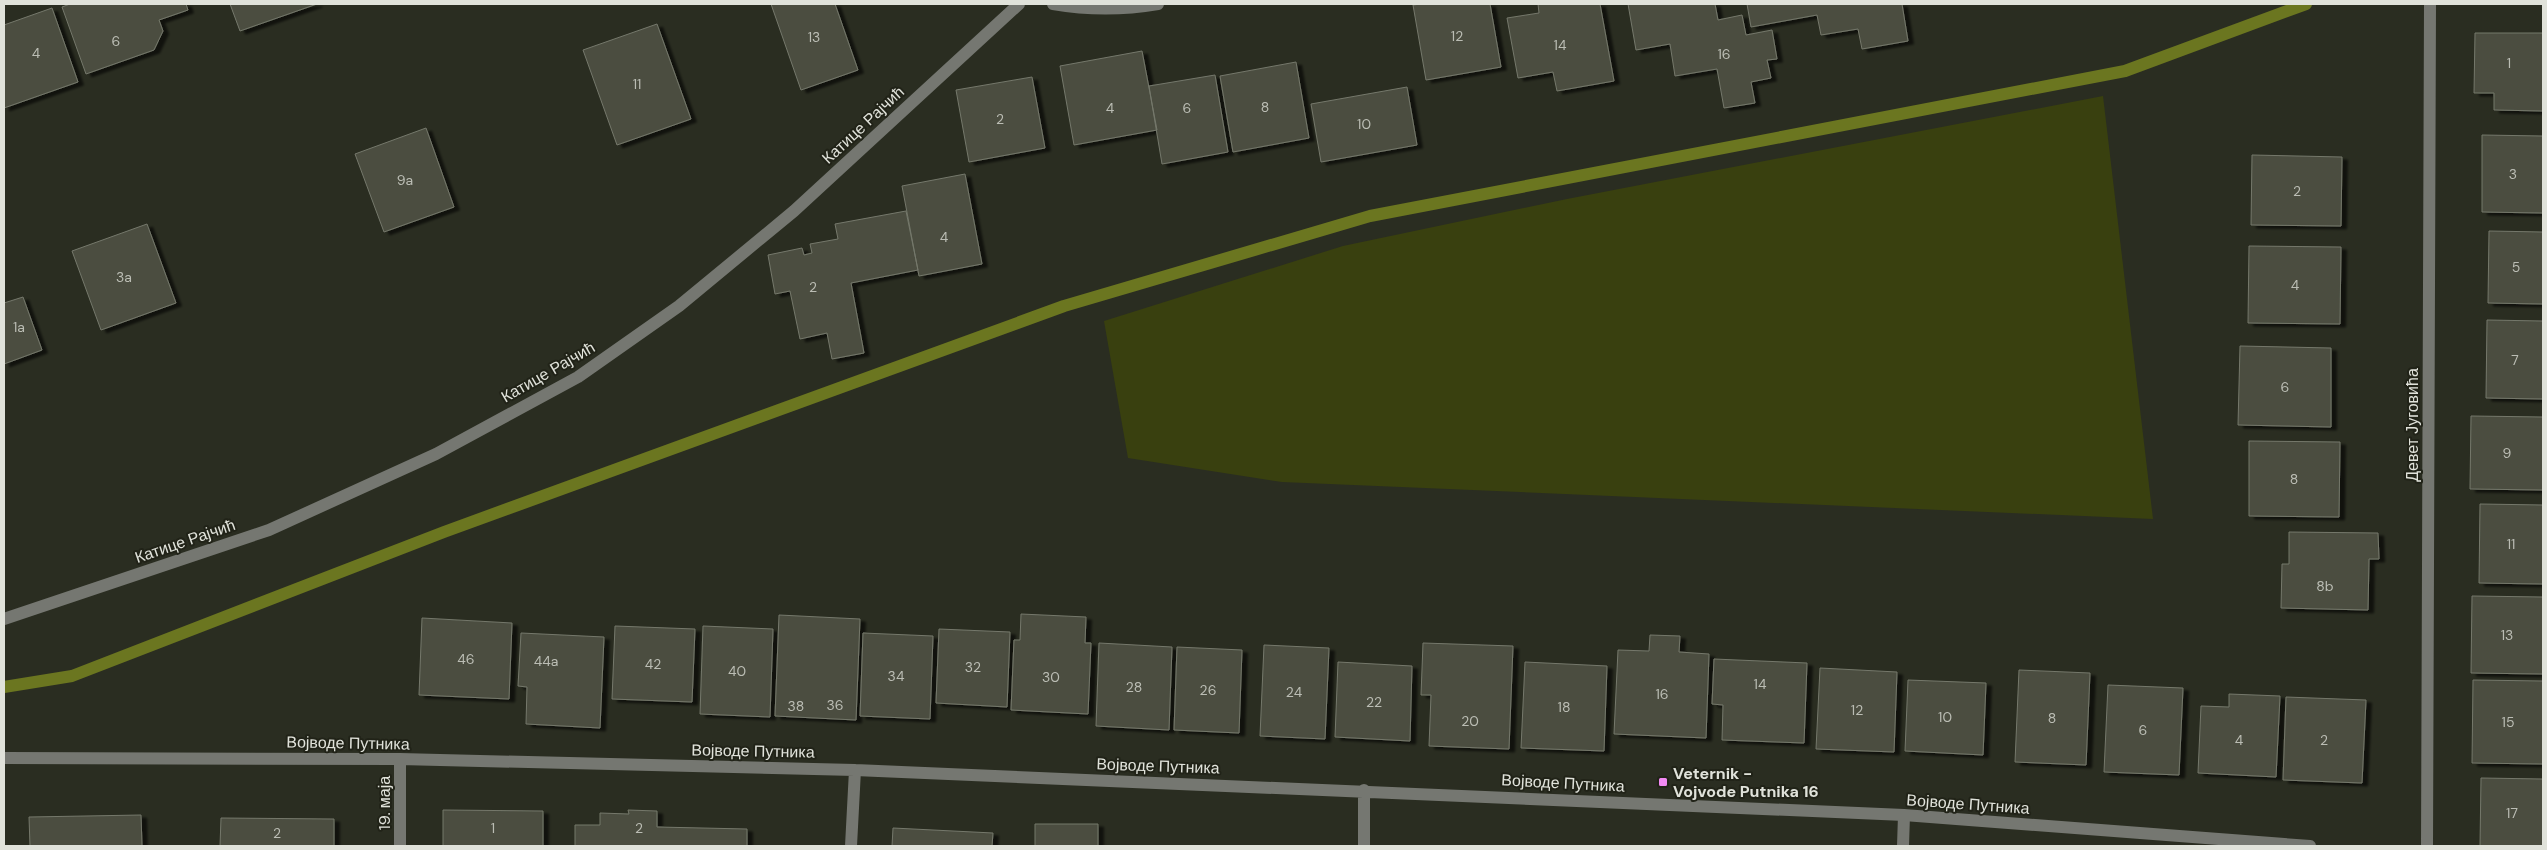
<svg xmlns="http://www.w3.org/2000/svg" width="2547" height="850" viewBox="0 0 2547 850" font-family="'DM Sans',sans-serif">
<defs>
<filter id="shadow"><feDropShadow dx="5.5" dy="3" stdDeviation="1" flood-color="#0009"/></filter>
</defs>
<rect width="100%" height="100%" fill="#2a2d21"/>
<path fill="#39400f" d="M2103,96L2153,519L1282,482L1128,458L1104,321L1343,246L1567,199Z"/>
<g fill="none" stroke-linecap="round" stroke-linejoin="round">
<path stroke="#6b7620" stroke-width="12" d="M4,687L72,676L444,532L1064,306L1370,216L2125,71L2306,4"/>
</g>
<path fill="#4b4e41" stroke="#75786b" filter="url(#shadow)" d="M70,4H186L188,10L159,20L163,31L154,50L86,74L62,7Z
M230,4H317L240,31Z
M771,4H835L858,70L801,90Z
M1421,4H1490L1501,67L1426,80L1413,5Z
M1538,4H1600L1614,81L1557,91L1553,72L1518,78L1507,18L1539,13Z
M1628,4H1715L1718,20L1742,15L1746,35L1772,30L1777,59L1767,60L1771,78L1751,82L1755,103L1724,108L1717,69L1675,76L1670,44L1636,50Z
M1747,4H1902L1908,41L1862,49L1858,29L1821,35L1817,15L1751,27Z
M52,8L78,82L4,108V25Z
M657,24L691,119L617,145L583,50Z
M2475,33H2543V111L2494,110V93H2474Z
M1142,51L1157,130L1074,145L1060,66Z
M1296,62L1309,138L1233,152L1220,76Z
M1215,75L1228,152L1162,164L1149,86Z
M1032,77L1045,148L969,162L956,90Z
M1407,87L1417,145L1321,162L1311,104Z
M426,128L454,207L384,232L355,154Z
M2482,135L2543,136V213L2482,212Z
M2252,155L2342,157L2341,226L2251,225Z
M965,174L982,264L919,276L902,186Z
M906,211L918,270L851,283L864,353L832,359L827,333L800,339L790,291L775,294L768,255L802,248L804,255L812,253L810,244L838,239L835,224Z
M147,224L176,303L101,330L72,251Z
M2489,231L2543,232V304L2488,303Z
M2249,246L2341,247L2340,324L2248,323Z
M23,297L42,350L4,364V303Z
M2487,320L2543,321V399L2486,398Z
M2240,346L2331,348V427L2238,425Z
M2471,416L2543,417V490L2470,489Z
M2249,441L2340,442L2339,517L2249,516Z
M2480,504L2543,505V584L2479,583Z
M2289,532L2378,533L2379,559H2369L2368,610L2281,608L2282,564H2289Z
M2472,596L2543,597V674L2471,673Z
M1021,614L1086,617L1085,643H1091L1088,714L1011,710L1014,640H1020Z
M779,615L860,619L856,720L775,716Z
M422,618L512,623L509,699L419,695Z
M615,626L695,629L692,702L612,699Z
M703,626L773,629L770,717L700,714Z
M939,629L1010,632L1007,707L936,703Z
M521,633L604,637L600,728L526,724L527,687L518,686Z
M863,633L933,636L930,719L860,716Z
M1650,635L1680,636L1679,652L1709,654L1706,738L1614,734L1618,650L1649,651Z
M1099,643L1172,647L1169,730L1096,726Z
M1423,643L1513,646L1509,749L1429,746L1431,695H1421Z
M1264,645L1329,648L1325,739L1260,736Z
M1177,647L1242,650L1239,733L1174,730Z
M1714,659L1807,663L1804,743L1722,740L1723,705L1712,704Z
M1338,662L1412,666L1410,741L1335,737Z
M1525,662L1607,666L1604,751L1521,748Z
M1820,668L1897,672L1894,752L1816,749Z
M2019,670L2090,673L2086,765L2015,762Z
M1908,680L1986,683L1983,755L1905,751Z
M2473,680L2543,681V764L2472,763Z
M2108,685L2183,688L2179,775L2104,772Z
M2229,694L2280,696L2276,777L2198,773L2201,706L2229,707Z
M2286,697L2366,700L2362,783L2283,780Z
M2481,778L2543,779V846H2480Z
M443,810L543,811V846H443Z
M628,810L657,811V827L747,829V846H575V825H600V813L629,814Z
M141,815L142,846H30L29,817Z
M221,818L334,819V846H220Z
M1035,824H1098V846H1035Z
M893,828L993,833L992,846H892Z"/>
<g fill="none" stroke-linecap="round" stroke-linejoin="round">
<path stroke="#757771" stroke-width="12" d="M1053,4C1088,10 1123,10 1158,4
M4,619L269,530L436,454L578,377L679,306L794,211L1019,4
M4,758L400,759L855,770L1904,815L2310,846
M1364,790V846
M400,846V759
M851,846L855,770
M1903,846L1904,815
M2427,846L2430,4"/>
</g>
<rect fill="#f28af3" stroke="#212318" stroke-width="2" x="1658" y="777" width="10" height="10" rx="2.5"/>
<g text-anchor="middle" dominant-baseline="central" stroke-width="4" stroke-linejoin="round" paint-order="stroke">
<g font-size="14" fill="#bbbdb4">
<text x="1457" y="36">12</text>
<text x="814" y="37">13</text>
<text x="116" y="41">6</text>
<text x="1560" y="45">14</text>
<text x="36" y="53">4</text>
<text x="1724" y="54">16</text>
<text x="2509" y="63">1</text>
<text x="637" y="84">11</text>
<text x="1265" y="107">8</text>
<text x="1110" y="108">4</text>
<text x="1187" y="108">6</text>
<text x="1000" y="119">2</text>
<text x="1364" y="124">10</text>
<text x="2513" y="174">3</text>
<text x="405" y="180">9a</text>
<text x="2297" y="191">2</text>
<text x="944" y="237">4</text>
<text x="2516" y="267">5</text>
<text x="124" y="277">3a</text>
<text x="2295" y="285">4</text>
<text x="813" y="287">2</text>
<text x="19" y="327">1a</text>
<text x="2515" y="360">7</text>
<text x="2285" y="387">6</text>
<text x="2507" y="453">9</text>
<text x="2294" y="479">8</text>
<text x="2511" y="544">11</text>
<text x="2325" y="586">8b</text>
<text x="2507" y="635">13</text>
<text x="466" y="659">46</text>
<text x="546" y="661">44a</text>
<text x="653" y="664">42</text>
<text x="973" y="667">32</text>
<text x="737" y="671">40</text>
<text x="896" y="676">34</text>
<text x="1051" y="677">30</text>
<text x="1760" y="684">14</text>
<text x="1134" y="687">28</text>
<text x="1208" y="690">26</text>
<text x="1294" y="692">24</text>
<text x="1662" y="694">16</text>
<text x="1374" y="702">22</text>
<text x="835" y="705">36</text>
<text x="796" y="706">38</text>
<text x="1564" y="707">18</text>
<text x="1857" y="710">12</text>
<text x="1945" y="717">10</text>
<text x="2052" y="718">8</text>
<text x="1470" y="721">20</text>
<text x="2508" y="722">15</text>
<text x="2143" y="730">6</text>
<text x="2239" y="740">4</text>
<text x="2324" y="740">2</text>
<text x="2512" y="813">17</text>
<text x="493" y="828">1</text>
<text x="639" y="828">2</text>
<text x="277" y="833">2</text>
</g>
<g font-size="16" fill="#e0e2da" stroke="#212318">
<text transform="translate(863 125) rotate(-43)">Катице Рајчић</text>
<text transform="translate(548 372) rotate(-30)">Катице Рајчић</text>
<text transform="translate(2412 425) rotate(-90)">Девет Југовића</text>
<text transform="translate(185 541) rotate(-19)">Катице Рајчић</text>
<text transform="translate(348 743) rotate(1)">Војводе Путника</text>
<text transform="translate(753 751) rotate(1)">Војводе Путника</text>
<text transform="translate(1158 766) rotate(2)">Војводе Путника</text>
<text transform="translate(1563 783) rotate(3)">Војводе Путника</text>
<text transform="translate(384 803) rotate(-90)">19. маја</text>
<text transform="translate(1968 804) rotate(4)">Војводе Путника</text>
</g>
<g font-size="16" font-weight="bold" fill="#e0e2da" stroke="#212318" text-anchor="start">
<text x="1673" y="773">Veternik -<tspan x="1673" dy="18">Vojvode Putnika 16</tspan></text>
</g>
</g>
<rect width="2547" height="850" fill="none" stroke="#e0e2da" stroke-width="10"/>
</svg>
